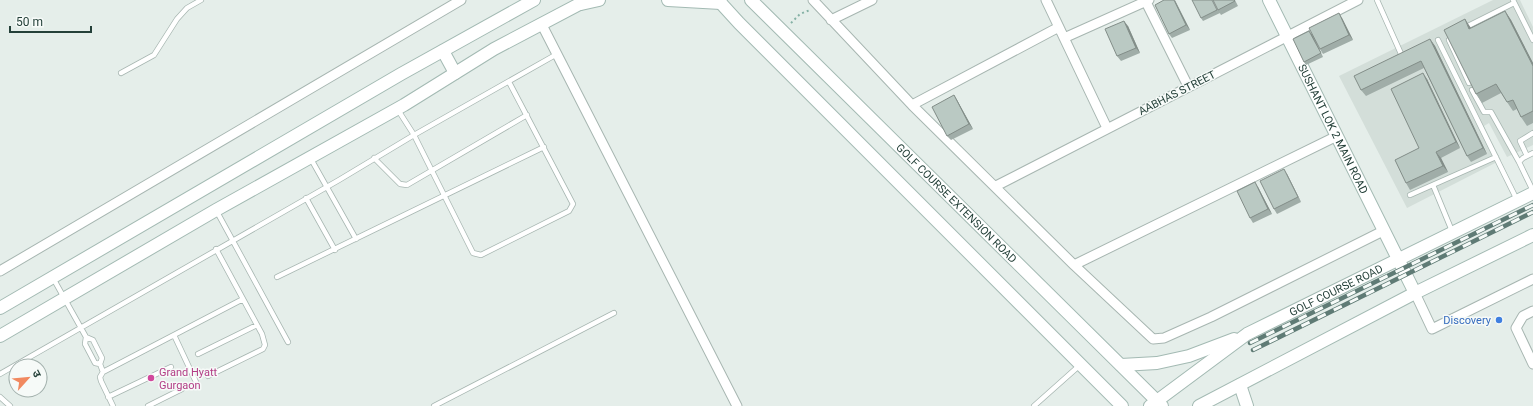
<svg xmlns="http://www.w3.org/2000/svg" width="1533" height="406" viewBox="0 0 1533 406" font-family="Roboto,'Noto Sans Devanagari',sans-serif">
<rect width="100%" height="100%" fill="#e5eeea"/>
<path fill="#d3ded9" d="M1493,0H1520L1533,27V145L1507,157L1489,123L1484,126L1501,160L1407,208L1339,76Z"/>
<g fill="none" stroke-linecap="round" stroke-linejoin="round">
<g stroke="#a7b6b1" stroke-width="6">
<path id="lane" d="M1377,0L1402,56L1399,57
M1513,0L1533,40
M1464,28L1514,3
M1438,40L1517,200
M1449,40L1469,83
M121,73L154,55L177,19L187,8L201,0
M1472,90L1484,112H1491L1519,162
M398,110L414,135L473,253L481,255L569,211L573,204L509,82
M1533,153L1523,158L1519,162L1533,191
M1527,156L1520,141L1533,133
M374,158L400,184L407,185L527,115
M311,159L356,239
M1433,185L1452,231
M1410,195L1496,157
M306,198L335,250
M216,210L288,342
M277,277L544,147
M53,278L86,337L93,340L102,358L100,364L103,372
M174,335L196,382
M86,337L85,344L95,363L100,364
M198,354L257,325
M0,374L339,180L414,135L557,54
M208,376L263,349L265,345L262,334L216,249
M0,397L10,406
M108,397L171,367
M113,406L101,381L100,377L103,372L243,299
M148,406L182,389
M434,406L614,313
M1034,406L1080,365"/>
</g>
<g stroke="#a7b6b1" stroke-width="11">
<path id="street" d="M813,0L912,105L1074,265L1153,339L1164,338L1211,317L1383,231
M1046,0L1107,128
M1145,0L1188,86
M831,20L872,0
M541,23L737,406
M1064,38L1149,0
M912,105L1059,27
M996,186L1358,0
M1074,265L1337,136
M0,271L461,0
M1415,293L1432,329L1533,279
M1533,311L1523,316L1516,328L1533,364"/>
</g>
<g stroke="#a3bab3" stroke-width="14">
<g id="secondary">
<path d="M668,0L721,3"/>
<path d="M718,0L739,23L1122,406"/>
<path id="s1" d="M751,0L1162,406"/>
<path id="s2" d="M1269,0L1415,293"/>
<path d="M581,4L599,0"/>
<path d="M443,51L455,73"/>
<path d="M0,308L401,74L534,0"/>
<path d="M0,336L216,210L404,105L494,49L587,0"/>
<path d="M1121,365L1157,363L1189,356L1234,339"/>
<path d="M1240,385L1247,406"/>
<path id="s3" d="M1150,406L1247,334L1533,193"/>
<path d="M1199,406L1415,293L1533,235"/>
</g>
</g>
<path stroke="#85b1a5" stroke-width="2" stroke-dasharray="2 3" stroke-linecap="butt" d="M791,23L800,14L810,10"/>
<use href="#lane" stroke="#fff" stroke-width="4.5"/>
<use href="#street" stroke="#fff" stroke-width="9"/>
<use href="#secondary" stroke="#fff" stroke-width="12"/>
<g stroke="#5f7b75" stroke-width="4.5">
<path id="rail" d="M1250,343L1533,205
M1253,350L1533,212"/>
</g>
<use href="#rail" stroke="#f6faf8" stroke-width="3" stroke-dasharray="9" stroke-linecap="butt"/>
</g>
<path fill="#a0ada8" d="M1175,0L1190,30L1172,38L1169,34Z
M1235,0L1238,6L1221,15L1218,10L1220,13L1203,21L1201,18Z
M1505,11L1511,20L1533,63V123L1527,126L1521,117L1517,109L1513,111L1501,93L1482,103L1476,94L1471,28Z
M1342,18L1353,40L1323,54L1320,49Z
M1128,26L1140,53L1121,61L1117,56Z
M1312,34L1323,57L1306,65L1304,62Z
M1430,39L1435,46L1487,154L1471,162L1467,156L1424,68L1366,96L1361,90Z
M1427,79L1460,148L1441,158L1448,172L1410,190L1406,183L1419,148Z
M954,95L957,100L973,129L951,140L947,136Z
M1287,174L1301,202L1277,214L1274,209Z
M1258,187L1272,214L1253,223L1250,218Z"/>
<path fill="#828d88" d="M1174,0L1175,1L1190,30L1186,25Z
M1505,11L1511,20L1533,63V66Z
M1339,13L1342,18L1353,40L1349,35Z
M1465,19L1471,28L1469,29Z
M1124,21L1128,26L1140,53L1136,48Z
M1309,31L1312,34L1323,57L1321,53Z
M1430,39L1435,46L1487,154L1483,148Z
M1423,73L1427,79L1460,148L1456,142Z
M954,95L957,100L973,129L969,124Z
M1436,152L1441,158L1448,172L1443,166Z
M1284,169L1287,174L1301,202L1298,197Z
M1255,182L1258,187L1272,214L1268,209Z"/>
<path fill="#bac9c3" stroke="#828d88" d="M1164,0H1174L1186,25L1169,34L1155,5Z
M1192,0H1212L1217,10L1201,18Z
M1213,0H1234L1235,1L1218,10Z
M1505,11L1533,66V111L1521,117L1513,100L1507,102L1496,84L1476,94L1444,30L1465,19L1469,29Z
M1339,13L1349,35L1320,49L1309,28Z
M1124,21L1136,48L1117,56L1105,29Z
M1309,31L1321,53L1304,62L1293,39Z
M1430,39L1483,148L1467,156L1421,61L1361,90L1354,76Z
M1423,73L1456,142L1436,152L1443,166L1406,183L1395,160L1419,148L1391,89Z
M954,95L969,124L947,136L932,107Z
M1284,169L1298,197L1274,209L1260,181Z
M1255,182L1268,209L1250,218L1237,191Z"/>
<circle fill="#3f7fe0" stroke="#f6faf8" stroke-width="1.5" cx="1499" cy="320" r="4"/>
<circle fill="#d1479c" stroke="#f6faf8" stroke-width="1.5" cx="151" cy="378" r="4"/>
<g text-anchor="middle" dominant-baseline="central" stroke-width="3" stroke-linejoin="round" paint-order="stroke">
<g font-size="11" fill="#244039" stroke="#f6faf8">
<text transform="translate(1177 93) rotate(-27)">AABHAS STREET</text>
<text stroke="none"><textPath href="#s2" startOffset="144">SUSHANT LOK 2 MAIN ROAD</textPath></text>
<text stroke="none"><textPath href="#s1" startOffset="289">GOLF COURSE EXTENSION ROAD</textPath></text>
<text stroke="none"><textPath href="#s3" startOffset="220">GOLF COURSE ROAD</textPath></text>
</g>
<g font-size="11" fill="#366cbe" stroke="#f6faf8" text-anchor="end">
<text x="1491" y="320">Discovery</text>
</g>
<g font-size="11" fill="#b23c85" stroke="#f6faf8" text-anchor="start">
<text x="159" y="372">Grand Hyatt<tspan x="159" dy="13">Gurgaon</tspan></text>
</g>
</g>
<g transform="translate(28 378) rotate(63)"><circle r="19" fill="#f6faf8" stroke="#a2b0ac"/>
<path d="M0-3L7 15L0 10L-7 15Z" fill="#f18960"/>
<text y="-6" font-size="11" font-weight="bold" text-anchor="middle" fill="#244039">उ</text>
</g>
<path d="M10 26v6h81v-6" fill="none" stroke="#244039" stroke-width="2"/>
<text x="16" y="26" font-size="12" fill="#244039" stroke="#f6faf8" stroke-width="3" paint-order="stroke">50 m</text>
</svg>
